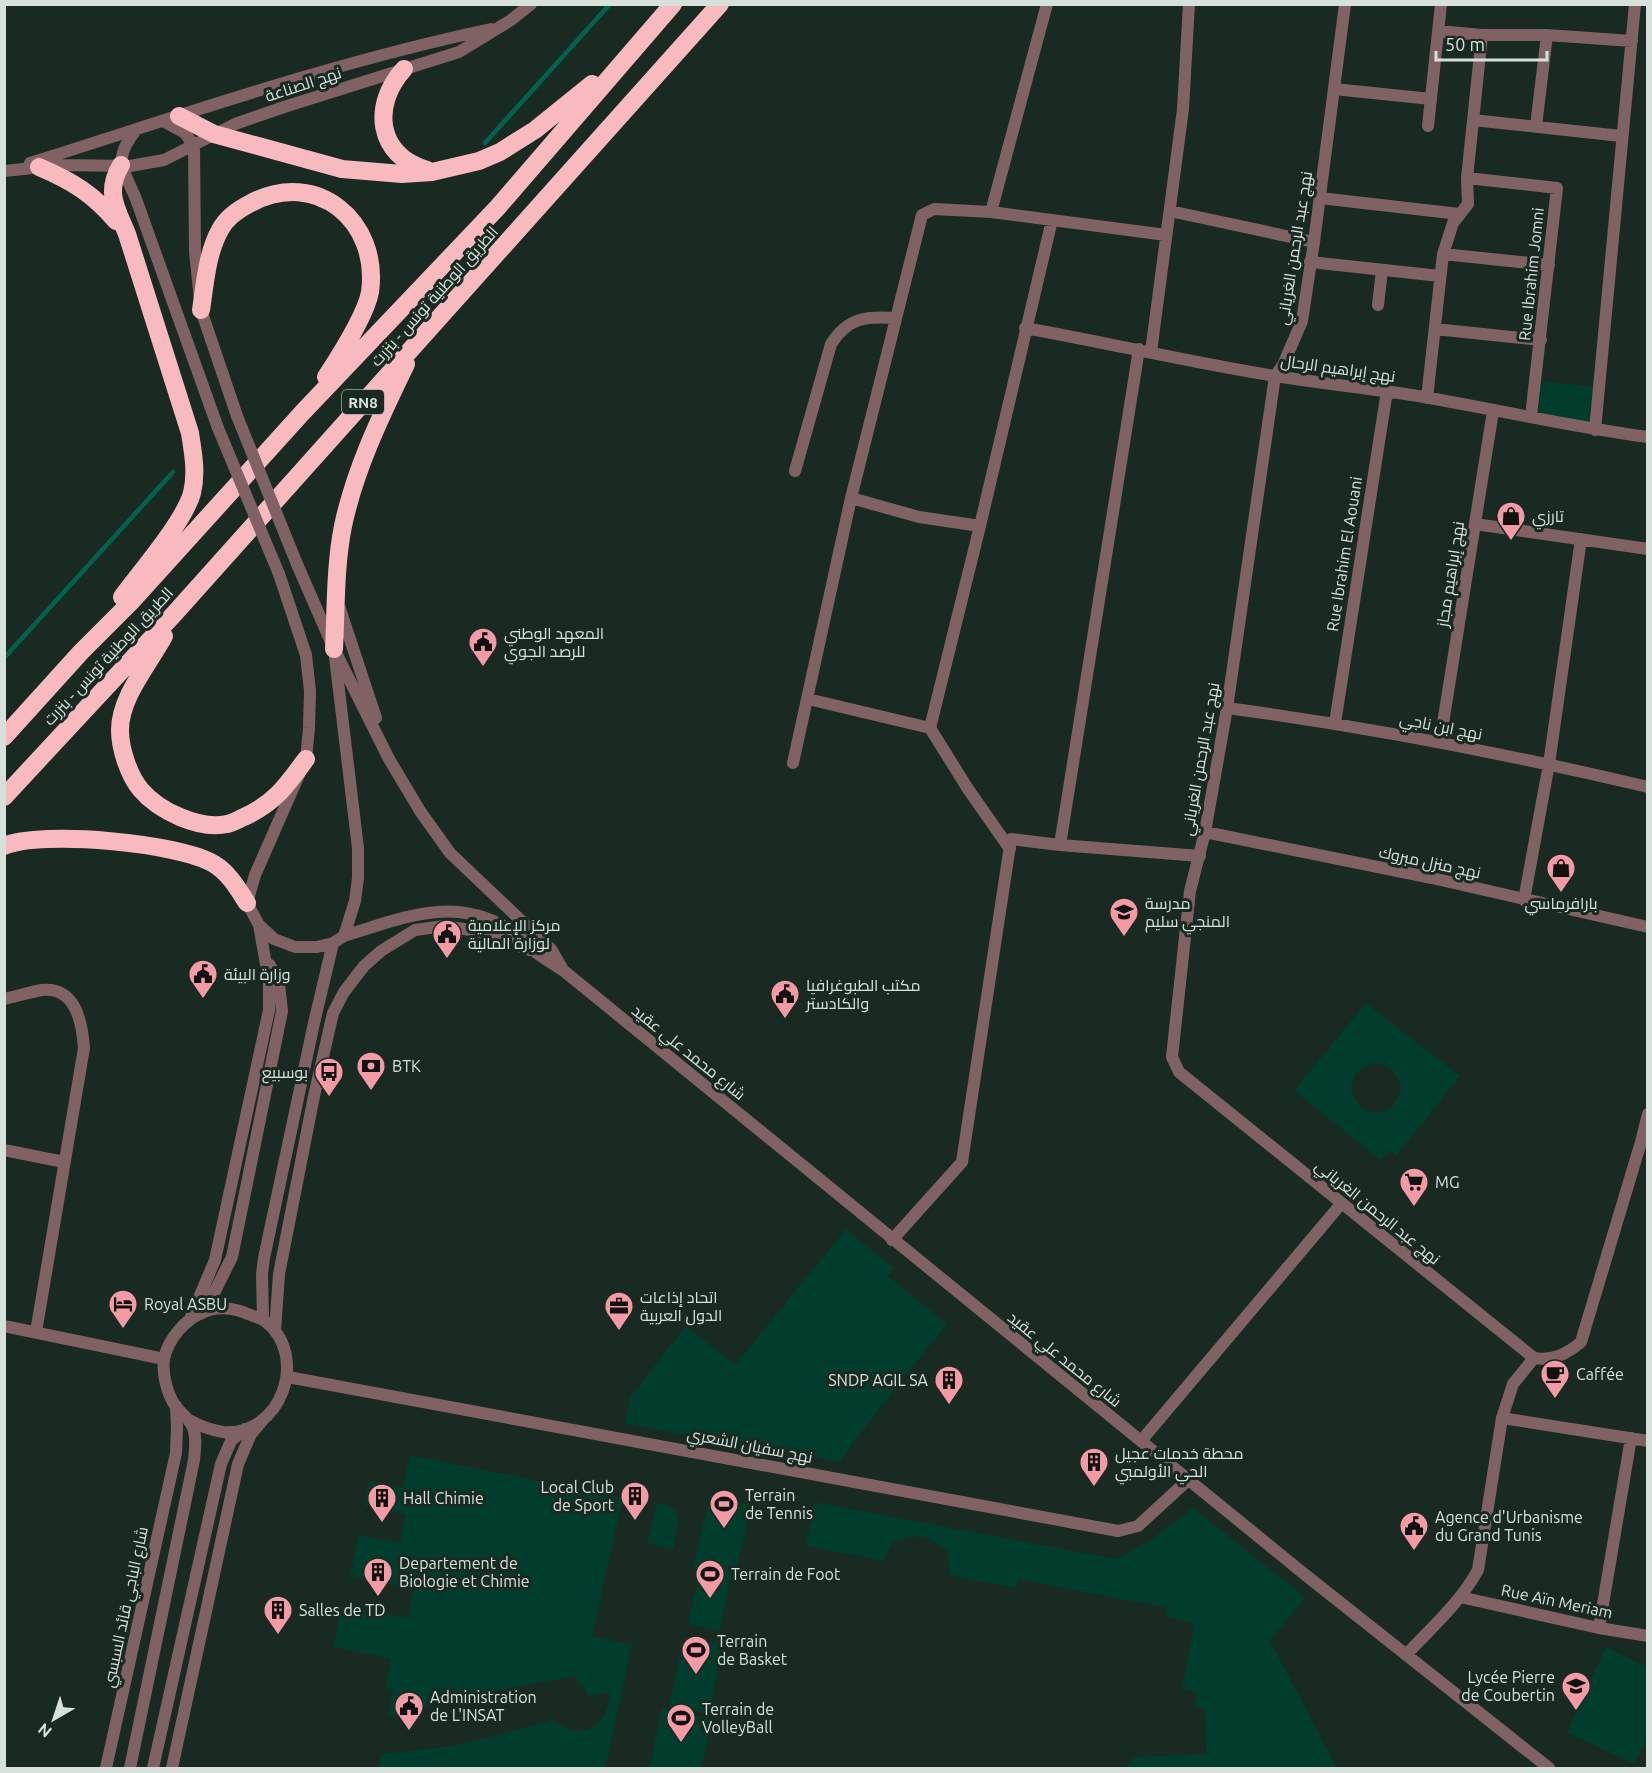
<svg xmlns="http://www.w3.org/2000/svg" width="1652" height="1773" viewBox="0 0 1652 1773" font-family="Ubuntu,Cairo,sans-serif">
<rect width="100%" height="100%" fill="#192a23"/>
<path fill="#003d2d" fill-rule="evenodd" d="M1542,381L1593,387L1589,422L1538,416Z
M1366,1003L1460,1076L1396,1156L1389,1150L1381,1160L1294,1091ZM1378,1063C1416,1072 1400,1122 1367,1111C1360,1108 1355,1102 1353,1094C1348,1076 1362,1064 1378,1063Z
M846,1229L894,1268L888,1276L947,1324L874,1415L840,1462L625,1424L630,1397L686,1326L735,1365Z
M410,1455L623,1498L592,1636L632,1645L605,1768H379L381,1754L452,1746L511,1732L553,1719C579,1743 611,1727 609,1692L588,1696L584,1686L579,1684L575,1676L459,1698L388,1717L393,1690L385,1688L391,1659L333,1647L342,1605L408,1618L413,1589L350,1576L359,1535L400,1543L406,1514L364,1505L369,1481L403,1488Z
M710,1495L751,1504L735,1577H731L719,1631L688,1624L700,1570L693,1568Z
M814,1502L1117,1559L1148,1542L1193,1508L1305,1597L1270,1641L1337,1768H1126L1135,1757L1207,1754L1204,1708L1194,1707L1197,1692L1182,1689L1194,1623L1166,1617L1167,1608L1018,1579L1016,1588L949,1575L948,1552C927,1534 920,1534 894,1541L883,1561L806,1546Z
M657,1503C667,1505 675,1506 678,1517L673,1549L647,1543Z
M684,1636L723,1645L709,1714L669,1706Z
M1606,1647L1647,1667V1737L1635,1764L1567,1733Z
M662,1707L712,1719L701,1768H649Z"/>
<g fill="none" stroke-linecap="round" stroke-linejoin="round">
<path stroke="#00644c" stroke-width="4.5" d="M485,143L610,4
M4,658L173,472"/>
<path stroke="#816264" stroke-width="12" d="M1334,89L1431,99
M1378,305L1382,270"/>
<path stroke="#816264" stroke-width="12" d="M1438,31L1482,35H1547L1632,41
M1473,120L1621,136
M1428,126L1441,4
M1536,126L1547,35
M1467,178L1557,188L1531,416
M1320,198L1459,214
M1170,211L1314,242
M991,212L1047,4
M1443,254L1549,265
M1310,262L1440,276
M1025,328C1109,343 1192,363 1275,376C1325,384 1375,389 1424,397C1499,410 1572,427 1648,437
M1435,329L1541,340
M1151,352L1183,109L1189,4
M1427,398L1443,254L1453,223L1468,204L1467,178L1482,35
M1595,430L1635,4
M795,471L831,344C848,317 867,316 896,318
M851,498L919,517L980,526
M1475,524L1648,549
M808,699L930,728L968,789L1010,849
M1227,708C1369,727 1508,754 1648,787
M1335,723L1387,391
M930,728L980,526L1052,220
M1440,742L1493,411
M793,763L851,498L922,215L934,209L991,212L1166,235
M1060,845L1139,349
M1524,900L1549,764L1581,539
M4,999C17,996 30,992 42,990C76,987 82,1022 84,1048L36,1332
M4,1150L64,1162
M892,1240L962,1162L1011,839L1060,845L1200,856
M4,1326L164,1359
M288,1377L1118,1531L1138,1526L1188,1480
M1502,1418L1648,1441
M1141,1441L1341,1204
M1460,1597L1599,1628L1648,1636
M1599,1628L1631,1438
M106,1768L176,1453L177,1427L176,1406
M172,1768L238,1464L251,1434L262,1421"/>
<path stroke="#816264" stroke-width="12" d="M1345,4L1314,242L1302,321L1283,365L1275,376L1227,708L1205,832L1190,891L1172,1057L1179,1072L1534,1358C1553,1361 1567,1354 1581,1342L1641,1142L1648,1114
M163,121L185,133L194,146L195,252L201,310L237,416
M136,130C112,160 123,168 136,199L218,428
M30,163C183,115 334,62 491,29
M4,171L62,165L130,166L164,160L235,124L284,107L459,52L511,20L531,4
M297,564L334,649L389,759L420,811L450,853L551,949L562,968
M279,574L306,655L310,691L309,728L306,759L255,875L247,903L259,925L274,939L295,947H317L333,943L344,936L355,901L358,878V848L334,649
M339,606L376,718
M1205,832L1432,878L1648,927
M344,936C406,917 457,893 517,934C523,939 528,945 533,950C542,958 554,964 564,971L1303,1573L1549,1768
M205,1311L232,1257L282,1011L279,984L270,965
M190,1319L215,1260L269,1010V981L259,925
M263,1320L262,1274L264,1258L314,1023L333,943
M275,1331L279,1274L314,1096L333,1013L344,992L364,966L381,951L415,930L444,926L477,931L530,950
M1406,1655C1431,1628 1460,1603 1478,1570L1502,1418L1513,1384L1534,1358
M130,1768L194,1460C195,1449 197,1438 193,1428C190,1419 182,1414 176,1407C167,1394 162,1374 164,1359C168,1339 185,1319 204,1312C218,1306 235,1308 248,1314C253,1316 260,1318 265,1321C310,1356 281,1437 223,1432C210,1430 200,1426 189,1420
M153,1768L221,1464L231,1441L245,1429"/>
<path stroke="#f8babf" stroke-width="18" d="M404,69C371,105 377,156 427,170
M179,116L214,134L342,169L402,174L432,172L479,161L500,152L535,130L592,84
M121,165C105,192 116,207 127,234L190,433C193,453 197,472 192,493C184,522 141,571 122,597
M39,167C72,181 93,194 116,221
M201,310C205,284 207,253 220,230C226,218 239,209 251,203C316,168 380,221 370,292C366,315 339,357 326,377
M164,636C149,664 120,697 120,730C120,749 129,776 141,790C159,811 199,830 227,824C233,823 239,819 244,817C275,803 287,785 306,759
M334,649C336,609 335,566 343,526C355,469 381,416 406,364
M4,737L81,652L131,602L302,413L498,207L673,4
M4,797L175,613L720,4
M4,846C42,830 180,843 214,864C229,873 238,889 247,903"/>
<path stroke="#816264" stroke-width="12" d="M237,416L297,564
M218,428L279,574"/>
</g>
<defs>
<g id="shop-pin" transform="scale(1.5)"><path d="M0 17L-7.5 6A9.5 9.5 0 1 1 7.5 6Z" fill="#f49aa4" stroke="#192a23"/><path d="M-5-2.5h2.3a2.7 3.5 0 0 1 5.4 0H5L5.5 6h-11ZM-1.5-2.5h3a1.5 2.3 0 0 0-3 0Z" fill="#111"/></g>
<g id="civic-pin" transform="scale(1.5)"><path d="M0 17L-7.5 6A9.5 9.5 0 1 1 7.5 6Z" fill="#f49aa4" stroke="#192a23"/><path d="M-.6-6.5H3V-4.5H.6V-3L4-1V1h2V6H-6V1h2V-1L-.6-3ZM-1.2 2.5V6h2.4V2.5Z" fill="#111"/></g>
<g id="school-pin" transform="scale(1.5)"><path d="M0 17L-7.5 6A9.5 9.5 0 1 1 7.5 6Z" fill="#f49aa4" stroke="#192a23"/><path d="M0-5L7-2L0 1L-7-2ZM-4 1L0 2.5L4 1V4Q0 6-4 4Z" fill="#111"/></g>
<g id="bank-pin" transform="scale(1.5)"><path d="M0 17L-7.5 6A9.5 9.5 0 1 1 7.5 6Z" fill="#f49aa4" stroke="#192a23"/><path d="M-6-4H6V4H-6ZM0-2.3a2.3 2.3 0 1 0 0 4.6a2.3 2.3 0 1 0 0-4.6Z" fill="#111"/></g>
<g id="bus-pin" transform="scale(1.5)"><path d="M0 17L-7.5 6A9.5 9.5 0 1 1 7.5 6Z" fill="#f49aa4" stroke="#192a23"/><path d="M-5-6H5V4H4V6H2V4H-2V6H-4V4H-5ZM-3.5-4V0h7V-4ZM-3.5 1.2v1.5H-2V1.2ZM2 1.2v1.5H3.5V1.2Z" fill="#111"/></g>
<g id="supermarket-pin" transform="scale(1.5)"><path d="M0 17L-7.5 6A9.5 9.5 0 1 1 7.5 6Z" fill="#f49aa4" stroke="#192a23"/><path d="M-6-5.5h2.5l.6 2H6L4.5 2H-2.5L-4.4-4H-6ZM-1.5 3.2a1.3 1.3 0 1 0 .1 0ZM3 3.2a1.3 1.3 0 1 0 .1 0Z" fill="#111"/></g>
<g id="hotel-pin" transform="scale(1.5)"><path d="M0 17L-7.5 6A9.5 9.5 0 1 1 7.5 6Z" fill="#f49aa4" stroke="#192a23"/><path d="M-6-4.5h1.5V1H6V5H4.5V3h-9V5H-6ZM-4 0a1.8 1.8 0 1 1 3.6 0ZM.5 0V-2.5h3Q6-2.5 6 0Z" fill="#111"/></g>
<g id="office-pin" transform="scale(1.5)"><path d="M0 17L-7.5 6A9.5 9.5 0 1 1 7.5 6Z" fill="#f49aa4" stroke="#192a23"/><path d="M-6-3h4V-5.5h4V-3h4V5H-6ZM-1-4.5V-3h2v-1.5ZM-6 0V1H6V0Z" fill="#111"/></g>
<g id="cafe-pin" transform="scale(1.5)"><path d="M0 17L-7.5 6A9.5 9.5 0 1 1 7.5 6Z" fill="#f49aa4" stroke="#192a23"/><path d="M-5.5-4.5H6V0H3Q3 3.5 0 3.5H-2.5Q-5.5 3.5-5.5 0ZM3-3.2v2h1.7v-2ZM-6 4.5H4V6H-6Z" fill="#111"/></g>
<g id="building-pin" transform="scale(1.5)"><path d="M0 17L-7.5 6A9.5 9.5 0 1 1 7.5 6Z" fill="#f49aa4" stroke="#192a23"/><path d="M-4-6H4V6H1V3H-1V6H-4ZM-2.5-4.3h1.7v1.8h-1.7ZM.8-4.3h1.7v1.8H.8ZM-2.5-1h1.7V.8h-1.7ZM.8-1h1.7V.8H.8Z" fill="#111"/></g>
<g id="stadium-pin" transform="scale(1.5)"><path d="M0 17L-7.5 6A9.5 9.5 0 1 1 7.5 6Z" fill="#f49aa4" stroke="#192a23"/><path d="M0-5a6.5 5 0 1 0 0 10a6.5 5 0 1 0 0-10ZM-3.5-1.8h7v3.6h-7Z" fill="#111"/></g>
<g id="university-pin" transform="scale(1.5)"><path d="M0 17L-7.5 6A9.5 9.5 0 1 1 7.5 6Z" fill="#f49aa4" stroke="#192a23"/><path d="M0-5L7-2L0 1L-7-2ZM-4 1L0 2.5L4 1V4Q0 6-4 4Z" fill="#111"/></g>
</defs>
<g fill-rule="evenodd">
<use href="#shop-pin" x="1511" y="516"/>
<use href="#civic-pin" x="483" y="642"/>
<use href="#shop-pin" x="1561" y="868"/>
<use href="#school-pin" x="1124" y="912"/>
<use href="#civic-pin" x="447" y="934"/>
<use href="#civic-pin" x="203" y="974"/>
<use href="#civic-pin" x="785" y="994"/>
<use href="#bank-pin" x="371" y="1066"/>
<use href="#bus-pin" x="329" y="1072"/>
<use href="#supermarket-pin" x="1414" y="1182"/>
<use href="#hotel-pin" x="123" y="1304"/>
<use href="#office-pin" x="619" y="1306"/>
<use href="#cafe-pin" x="1555" y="1374"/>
<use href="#building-pin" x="949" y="1380"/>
<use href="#building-pin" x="1094" y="1462"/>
<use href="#building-pin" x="635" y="1496"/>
<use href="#building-pin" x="382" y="1498"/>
<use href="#stadium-pin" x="724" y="1504"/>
<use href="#civic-pin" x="1414" y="1526"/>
<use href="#building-pin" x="378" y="1572"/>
<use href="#stadium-pin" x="710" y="1574"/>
<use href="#building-pin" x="278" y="1610"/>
<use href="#stadium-pin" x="696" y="1650"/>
<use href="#university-pin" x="1576" y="1686"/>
<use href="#civic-pin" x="409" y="1706"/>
<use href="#stadium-pin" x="681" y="1718"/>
</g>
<g text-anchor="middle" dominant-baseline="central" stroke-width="6" stroke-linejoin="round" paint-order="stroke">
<rect fill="#192a23" stroke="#9eaaa4" stroke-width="1.5" x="342" y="390" width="42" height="24" rx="4.5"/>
<g font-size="15" font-weight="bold" fill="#d7e1dc">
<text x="363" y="402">RN8</text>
</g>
<g font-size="16" fill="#d7e1dc" stroke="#192a23">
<text transform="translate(303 84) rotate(-18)">نهج الصناعة</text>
<text transform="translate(1294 248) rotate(-81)">نهج عبد الرحمن الغرياني</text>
<text transform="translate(1531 274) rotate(-84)">Rue Ibrahim Jomni</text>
<text transform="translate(434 296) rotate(-48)">الطريق الوطنية تونس - بنزرت</text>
<text transform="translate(1338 368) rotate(8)">نهج إبراهيم الرحال</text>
<text transform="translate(1344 554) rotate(-81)">Rue Ibrahim El Aouani</text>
<text transform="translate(1450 574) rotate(-81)">نهج إبراهيم مجاز</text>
<text transform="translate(108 656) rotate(-47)">الطريق الوطنية تونس - بنزرت</text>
<text transform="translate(1441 726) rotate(11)">نهج ابن ناجي</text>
<text transform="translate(1200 759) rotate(-80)">نهج عبد الرحمن الغرياني</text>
<text transform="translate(1430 862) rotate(12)">نهج منزل مبروك</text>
<text transform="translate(689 1052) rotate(39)">شارع محمد علي عقيد</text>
<text transform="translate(1378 1212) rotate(39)">نهج عبد الرحمن الغرياني</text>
<text transform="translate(1065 1359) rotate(39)">شارع محمد علي عقيد</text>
<text transform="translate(750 1445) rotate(11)">نهج سفيان الشعري</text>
<text transform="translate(1557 1601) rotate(12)">Rue Aïn Meriam</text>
<text transform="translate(125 1607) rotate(-78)">شارع الباجي قائد السبسي</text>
</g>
<g font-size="16" fill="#d7e1dc" stroke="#192a23" text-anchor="start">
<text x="1532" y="516">تارزي</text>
<text x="504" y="633">المعهد الوطني<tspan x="504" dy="18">للرصد الجوي</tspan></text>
<text x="1145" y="903">مدرسة<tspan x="1145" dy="18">المنجي سليم</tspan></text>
<text x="1561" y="903" text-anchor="middle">بارافرماسي</text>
<text x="468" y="925">مركز الإعلامية<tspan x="468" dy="18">لوزارة المالية</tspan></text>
<text x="224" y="974">وزارة البيئة</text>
<text x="806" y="985">مكتب الطبوغرافيا<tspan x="806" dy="18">والكادستر</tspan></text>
<text x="392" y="1066">BTK</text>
<text x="308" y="1072" text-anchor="end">بوسبيع</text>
<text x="1435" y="1182">MG</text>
<text x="640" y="1297">اتحاد إذاعات<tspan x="640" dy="18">الدول العربية</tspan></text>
<text x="144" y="1304">Royal ASBU</text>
<text x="1576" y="1374">Caffée</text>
<text x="928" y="1380" text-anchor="end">SNDP AGIL SA</text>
<text x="1115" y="1453">محطة خدمات عجيل<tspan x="1115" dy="18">الحي الأولمبي</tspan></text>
<text x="614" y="1487" text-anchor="end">Local Club<tspan x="614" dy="18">de Sport</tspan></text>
<text x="745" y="1495">Terrain<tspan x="745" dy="18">de Tennis</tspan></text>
<text x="403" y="1498">Hall Chimie</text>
<text x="1435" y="1517">Agence d'Urbanisme<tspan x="1435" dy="18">du Grand Tunis</tspan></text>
<text x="399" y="1563">Departement de<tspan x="399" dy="18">Biologie et Chimie</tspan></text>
<text x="731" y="1574">Terrain de Foot</text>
<text x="299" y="1610">Salles de TD</text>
<text x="717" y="1641">Terrain<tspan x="717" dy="18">de Basket</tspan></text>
<text x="1555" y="1677" text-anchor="end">Lycée Pierre<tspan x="1555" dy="18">de Coubertin</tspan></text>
<text x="430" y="1697">Administration<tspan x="430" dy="18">de L'INSAT</tspan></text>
<text x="702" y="1709">Terrain de<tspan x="702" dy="18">VolleyBall</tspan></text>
</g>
</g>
<rect width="1652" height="1773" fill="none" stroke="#d7e1dc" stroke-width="12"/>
<g transform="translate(54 1719) rotate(219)" stroke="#192a23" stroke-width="4.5" paint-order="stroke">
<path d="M0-4.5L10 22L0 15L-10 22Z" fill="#d7e1dc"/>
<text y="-9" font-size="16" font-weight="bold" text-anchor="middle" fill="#d7e1dc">N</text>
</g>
<path d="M1436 51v9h111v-9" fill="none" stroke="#d7e1dc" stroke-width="3"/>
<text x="1445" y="51" font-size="18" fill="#d7e1dc" stroke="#192a23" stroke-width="4.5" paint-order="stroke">50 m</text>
</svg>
